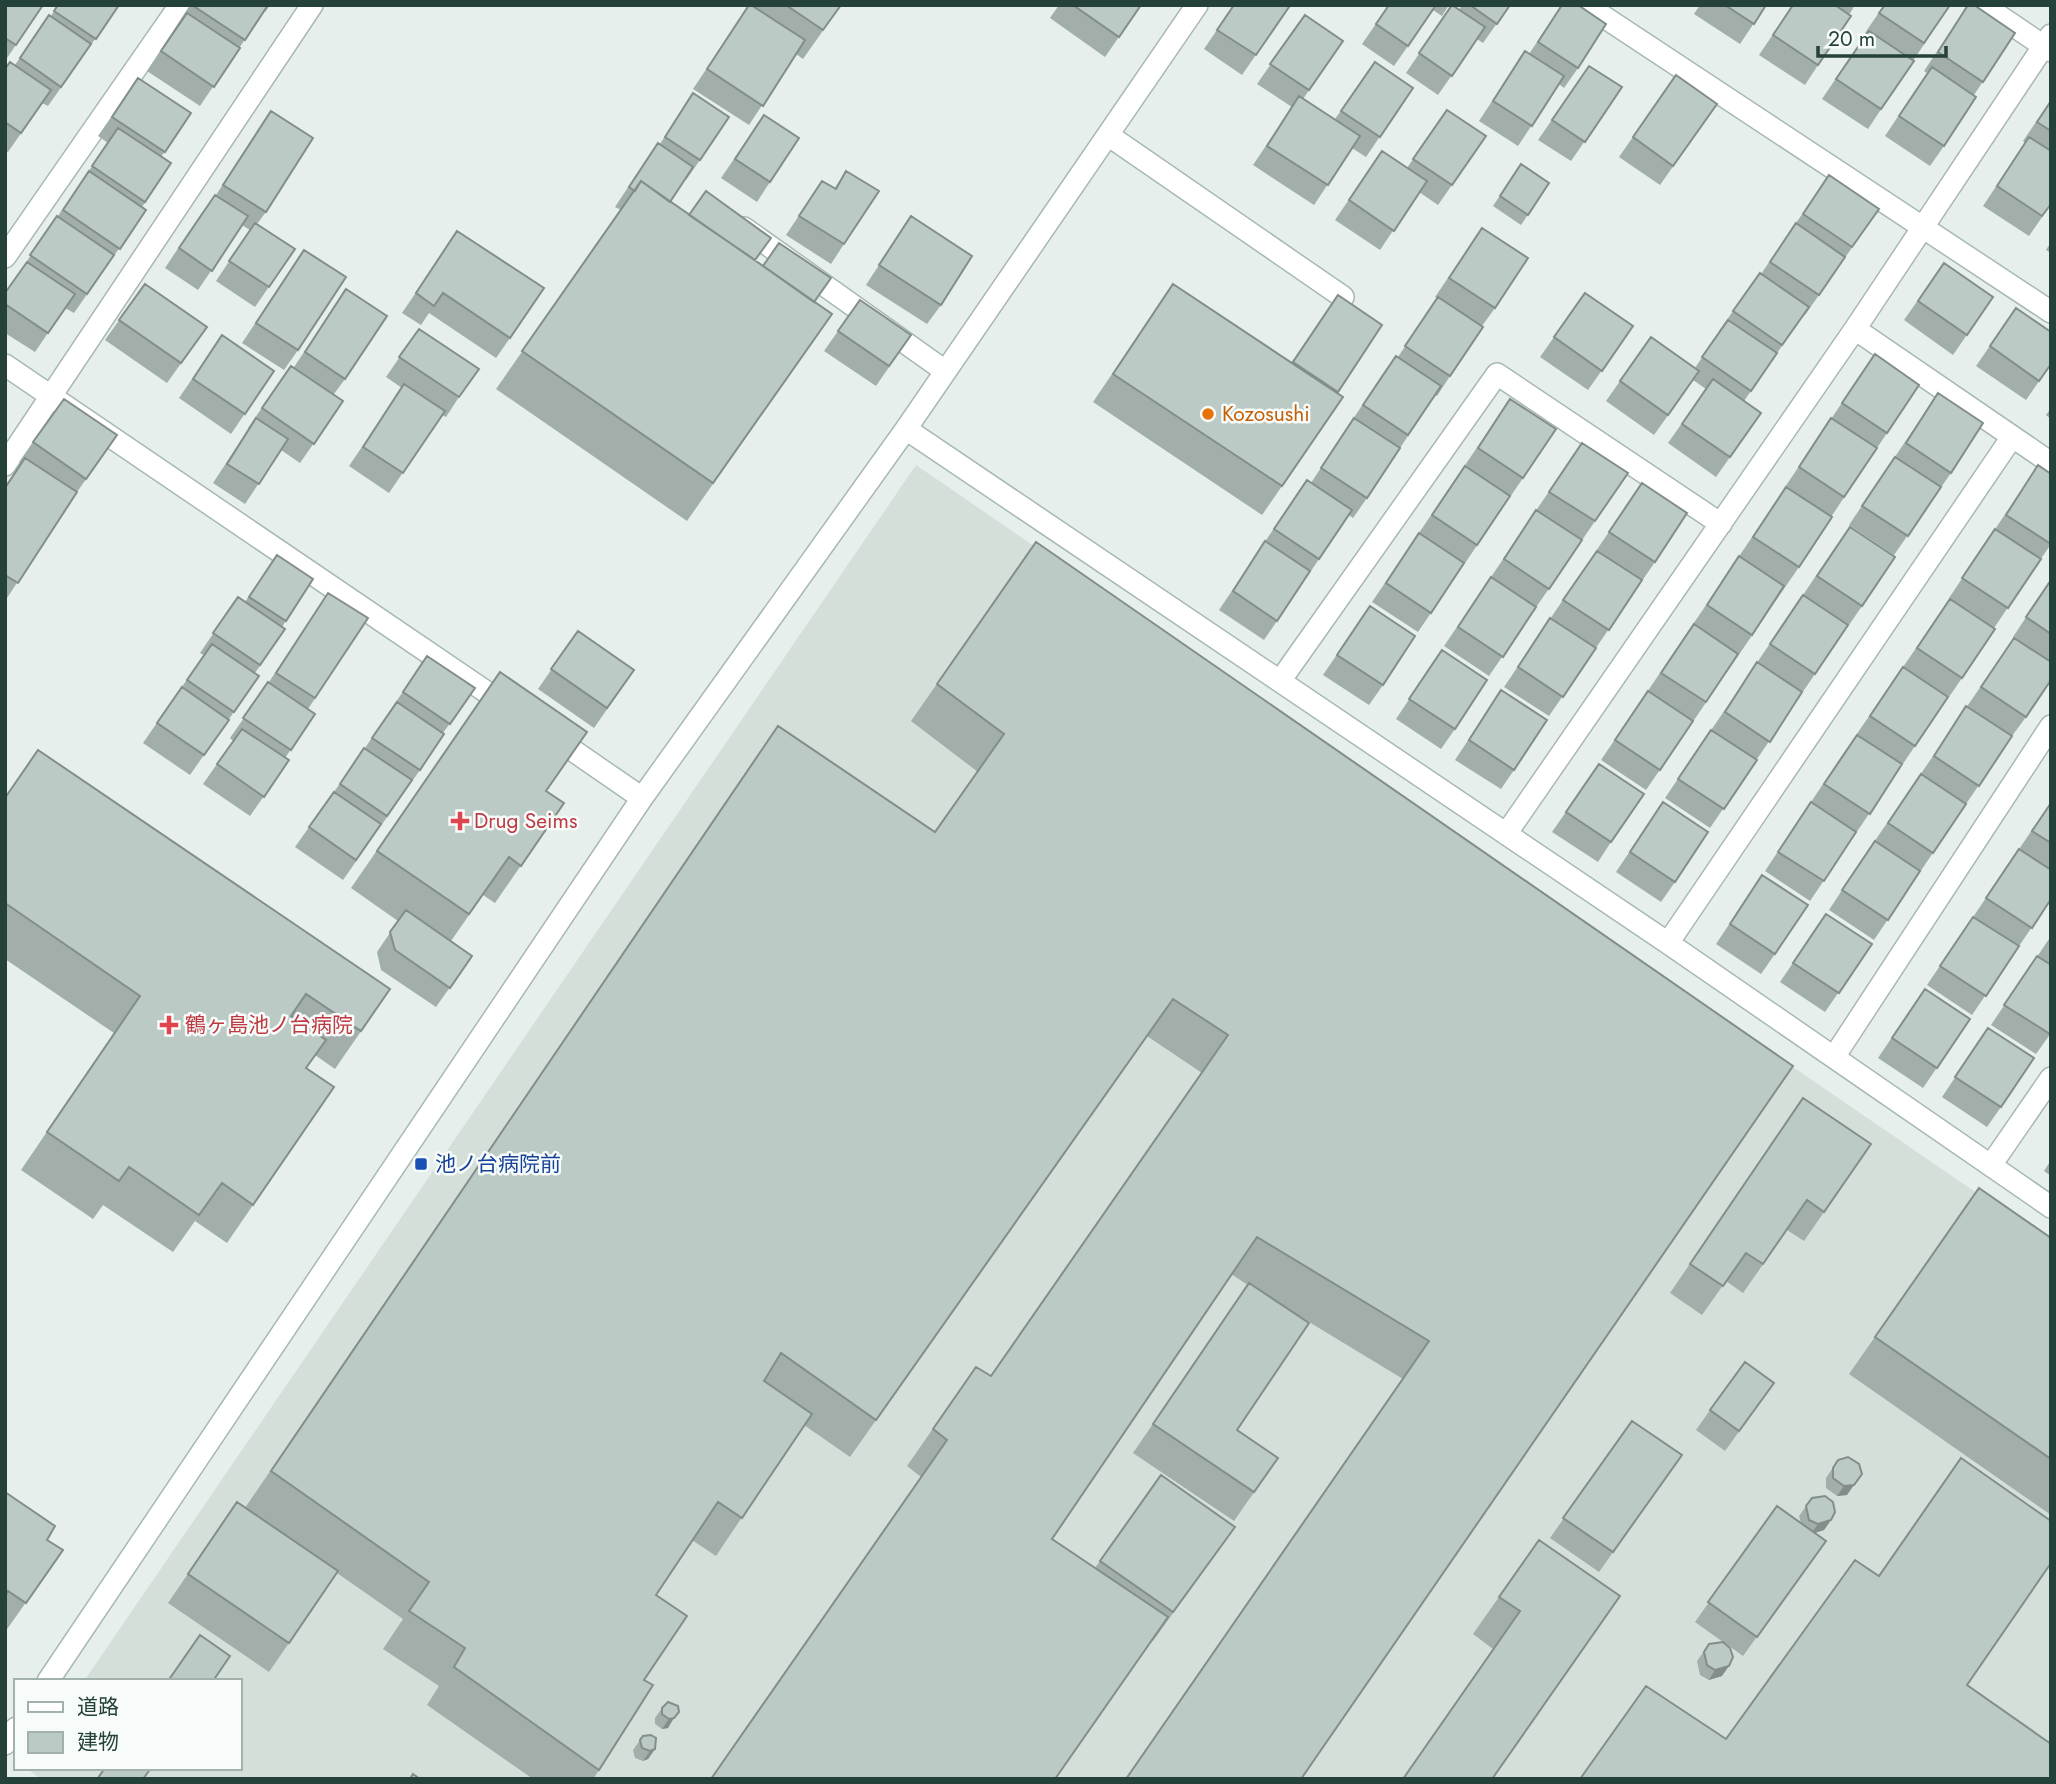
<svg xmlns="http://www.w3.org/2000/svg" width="2056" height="1784" viewBox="0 0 2056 1784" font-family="Jost,'Noto Sans JP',sans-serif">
<rect width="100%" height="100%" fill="#e6efeb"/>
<path fill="#d4dfda" d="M916,465L2051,1244V1779H41L26,1768H240V1681H84Z"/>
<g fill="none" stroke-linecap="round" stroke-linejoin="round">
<g stroke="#a8b8b2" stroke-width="24">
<path id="minor" d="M1586,5L2051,312
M1983,5L2051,51
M1108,135L1343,297
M744,228L945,371
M5,257L180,5
M1855,329L2051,463
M5,365L510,708
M906,429L1668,943L2051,1207
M5,465L312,5
M1280,681L1497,374L1721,524
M552,736L642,798
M1506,834L1855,329L2051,35
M1668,943L2012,437
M1834,1057L2051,726
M1991,1165L2051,1078
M48,1681L642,798L906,429L1197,5
M5,1744L16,1728"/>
</g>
<use href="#minor" stroke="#fff" stroke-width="21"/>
</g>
<path fill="#a1aea9" d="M5,5H43L5,61Z
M58,5H119L48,106L42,103L8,152L5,151V69L15,65L49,15L51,16Z
M190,5H270L265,12L264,11L200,106L147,71Z
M749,5L753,7L754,5H841L803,59L796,54L749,125L693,89Z
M1059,5H1141L1105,57L1050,18Z
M1234,5L1289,7L1242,75L1204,49Z
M1389,5H1449L1442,16L1433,10L1394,66L1362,44Z
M1452,5L1459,10L1462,5H1510L1483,43L1477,39L1438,95L1406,73Z
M1562,5L1578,68L1564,88L1559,84L1518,146L1479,121L1525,51L1529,54Z
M1700,5H1766L1740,44L1694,14Z
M1793,5H1855L1818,65L1805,85L1759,55Z
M1884,5H1950L1868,129L1822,99L1866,34L1865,33Z
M1968,5L2015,33L1974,95L1944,146L1930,166L1885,136L1927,73L1924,71Z
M1305,15L1343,41L1303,99L1335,119L1375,62L1413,88L1366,157L1352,148L1314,205L1253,165L1292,107L1257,84Z
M1589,66L1622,87L1571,161L1538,140Z
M1676,75L1717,104L1660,185L1619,157Z
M138,78L191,113L161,157L171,163L142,207L146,210L74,313L65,308L35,352L5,333V293L108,143L98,136Z
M693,93L700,160L686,180L685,179L670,202L832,314L687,521L496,389L621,210L615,207L644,163L658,143L660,144Z
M2051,100V204L2029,236L1983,206L2025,143L2023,141Z
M1447,110L1486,136L1438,205L1419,192L1380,250L1335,220L1382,151L1407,168Z
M271,111L266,212L257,224L295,249L255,307L216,281L250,230L242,225L198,290L165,268L201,214L216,195Z
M764,115L770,182L757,202L721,178Z
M1521,164L1549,183L1521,225L1493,206Z
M846,171L844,244L831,264L786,235L822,181L834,189Z
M1829,175L1879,209L1805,315L1804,314L1744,401L1761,413L1716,477L1668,443L1706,389L1693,380L1654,435L1606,401L1651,337L1695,368L1720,331H1719L1760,273L1761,274Z
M911,216L941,305L927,324L866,285Z
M1482,228L1495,308L1482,326L1450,376L1437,396L1435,395L1367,498L1353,518L1349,515L1264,640L1219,610L1293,500L1311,483L1382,375L1396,356L1398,357L1437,298L1435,297Z
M2051,242V253L2046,250Z
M304,250L298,350L284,370L242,343Z
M444,251L510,338L496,358L429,313L421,325L402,313Z
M1944,263L1993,297L1953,355L1904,320Z
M145,284L207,327L167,383L105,340Z
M1173,284L1291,363L1338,295L1382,325L1337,394L1282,486L1262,515L1093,402Z
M1585,293L1633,326L1588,390L1540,357Z
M860,300L911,335L876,386L824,351Z
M2016,308L2051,364L2026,400L1976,366Z
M333,309L345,379L334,394L343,401L300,463L281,450L245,504L213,483L249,428H248L291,366L294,367Z
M419,329L459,397L446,417L442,415L389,493L349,466L402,388L386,377Z
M222,335L274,371L231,434L179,398Z
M1875,354L1887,433L1831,517L1785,487Z
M1938,393L1951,473L1894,555L1849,525Z
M64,399L117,435L77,492L5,601V486L21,463L19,462Z
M1510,399L1523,478L1418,632L1372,602Z
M2051,408V419L2046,415Z
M1582,443L1628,473L1489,676L1444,646Z
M2038,465L2051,544L1994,628L1949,598Z
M1642,483L1655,562L1549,716L1504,687Z
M1786,487L1799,567L1646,790L1601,760Z
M1036,542L1793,1066L1403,1379L1286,1308L1237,1430L1278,1458L1234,1521L1133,1453L1248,1285L1231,1274L1052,1539L1095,1568L1161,1475L1235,1527L1153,1641L921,1477L907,1466L950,1404L991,1376L1202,1073L1147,1036L850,1457L804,1425L716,1556L692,1540L656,1595L644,1680L599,1770L593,1779H533L427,1705L439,1686L383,1649L403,1619L337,1573L269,1672L168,1603L237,1502L245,1508L778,726L935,832L978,772L911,721Z
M1836,546L1862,606L1849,625L1803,595Z
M277,555L313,579L282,627L285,629L255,673L259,676L190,775L143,743L204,655L200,653L238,597L245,602Z
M2051,579V662L2013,637Z
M328,593L368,618L308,709L315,714L285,758L289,760L250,816L203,784L233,741L230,738L269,682Z
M1803,595L1815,674L1710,828L1665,798Z
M1370,606L1383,685L1369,705L1323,675Z
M1936,619L1962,678L1949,697L1903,667Z
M578,631L634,670L594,728L538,689Z
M2014,638L2026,717L2012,736L1874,940L1829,910L1861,861Z
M1442,650L1455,729L1441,749L1396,719Z
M427,656L475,688L443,733L420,770L343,880L295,847L365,748Z
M1903,667L1915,746L1810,901L1765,871L1843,754Z
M500,672L546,791L564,803L495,903L483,895L451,941L472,956L436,1007L381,970L377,952L398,921L351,888Z
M1501,690L1514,770L1501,789L1455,760Z
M1599,764L1611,842L1598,862L1552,832Z
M5,797L390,989L335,1069L315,1055L306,1068L253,1205L227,1243L195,1221L173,1252L103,1205L93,1219L21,1170L114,1033L5,959Z
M1663,802L1675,882L1661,902L1616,872Z
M2051,802V899L1972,1015L1927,985Z
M1762,875L1775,954L1761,974L1716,944Z
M1826,914L1872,944L1825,1012L1780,982Z
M2051,936V1033L2036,1054L1991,1025Z
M1911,1009L1970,1019L1923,1088L1878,1058Z
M1988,1028L2001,1107L1987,1127L1942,1097Z
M1783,1127L1871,1144L1804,1241L1787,1230L1743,1293L1726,1281L1702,1315L1670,1293Z
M2051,1160V1176L2044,1171Z
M1979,1188L2051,1238V1515L1849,1374Z
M1774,1383L1725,1451L1696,1430L1710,1410Z
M1632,1421L1682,1455L1599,1572L1550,1538Z
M1838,1460L1847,1495L1837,1496L1826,1488V1478Z
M5,1492L47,1540L63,1550L5,1632Z
M1812,1498L1831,1520L1824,1530L1815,1533L1826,1541L1743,1656L1725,1643L1722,1676L1709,1680L1700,1675L1697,1661L1709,1644L1723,1642L1695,1622L1777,1506L1801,1523L1799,1516Z
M1539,1540L1492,1779L1493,1649L1473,1634Z
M678,1706L668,1728L662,1729L655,1724V1718L662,1708Z
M643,1736L655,1749L648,1759L643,1761L635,1758L633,1750Z"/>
<path fill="#838d89" d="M1854,1485L1847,1495L1837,1496L1844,1486Z
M1831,1520L1824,1530L1811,1534L1818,1524Z
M1729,1666L1722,1676L1709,1680L1715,1670Z
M674,1718L668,1728L662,1729L669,1719Z
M655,1749L648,1759L643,1761L650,1751Z"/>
<path fill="#bbcac4" stroke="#838d89" stroke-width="2" d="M5,5H43L16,45L5,38Z
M58,5H119L96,39L54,11Z
M192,5H268L245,40Z
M749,5H751L805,40L763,106L707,69Z
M786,5H841L823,30Z
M1073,5H1141L1119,37Z
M1234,5H1288L1289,7L1256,55L1217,30Z
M1389,5H1436L1408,46L1376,24Z
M1452,5L1485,27L1452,76L1419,53Z
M1470,5H1510L1497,24Z
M1562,5H1578L1606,24L1578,68L1538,42Z
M1725,5H1766L1754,24Z
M1793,5H1835L1851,16L1818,65L1773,35Z
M1885,5H1950L1924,43L1879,13Z
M1968,5H1974L2015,33L1983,82L1938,52Z
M187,13L240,48L214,87L161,51Z
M49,15L91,44L61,87L20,58Z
M1305,15L1343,41L1309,90L1270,64Z
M1869,31L1914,61L1881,109L1836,79Z
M1525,51L1564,76L1532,126L1493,101Z
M10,62L51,90L21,133L5,122V69Z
M1375,62L1413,88L1380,137L1341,111Z
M1589,66L1622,87L1585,142L1552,120Z
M1932,67L1976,97L1944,146L1899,116Z
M1676,75L1717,104L1673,166L1633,137Z
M138,78L191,113L165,152L112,117Z
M693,93L729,117L700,160L665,137Z
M1299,96L1360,136L1328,185L1267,146Z
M2051,101V131L2037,122Z
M1447,110L1486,136L1452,185L1413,159Z
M271,111L313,138L266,212L223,185Z
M764,115L799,138L770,182L735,159Z
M118,128L171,163L145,202L92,166Z
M2029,137L2051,151V204L2042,216L1997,186Z
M658,143L693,167L670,202L641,181L635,191L629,187Z
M1382,151L1427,181L1394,231L1349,200Z
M1521,164L1549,183L1528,215L1500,196Z
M89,171L146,210L120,249L63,210Z
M846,171L879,191L844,244L799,216L822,181L836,189Z
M1829,175L1879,209L1852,247L1803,214Z
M641,181L832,314L713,483L522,351Z
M706,191L771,238L755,260L689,215Z
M215,195L248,216L212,271L179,248Z
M57,216L114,255L87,294L30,255Z
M911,216L972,256L941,305L879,265Z
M255,223L295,249L269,287L229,261Z
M1796,223L1845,257L1819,295L1770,262Z
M1482,228L1528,258L1495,308L1449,278Z
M457,231L544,288L510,338L443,293L434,306L416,293Z
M779,243L831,278L814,302L763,266Z
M304,250L346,277L298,350L256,323Z
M27,262L75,294L48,333L5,304V293Z
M1944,263L1993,297L1967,335L1918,301Z
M1760,273L1809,307L1782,345L1733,311Z
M145,284L207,327L181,363L119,320Z
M1173,284L1343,397L1282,486L1113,374Z
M346,289L387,316L345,379L305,352Z
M1585,293L1633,326L1602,371L1554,337Z
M1338,295L1382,325L1338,392L1293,362Z
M1438,297L1483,327L1450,376L1405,346Z
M860,300L911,335L889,366L838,331Z
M2016,308L2051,332V364L2039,381L1990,346Z
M1728,320L1777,353L1751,391L1702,357Z
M419,329L479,369L459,397L399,357Z
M222,335L274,371L245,414L193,379Z
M1651,337L1699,371L1668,415L1620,381Z
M1875,354L1919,385L1887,433L1842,403Z
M1396,356L1441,386L1408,435L1363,405Z
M291,366L343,401L314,444L262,408Z
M1713,379L1761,413L1730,457L1682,424Z
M404,384L445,411L403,473L363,447Z
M1938,393L1983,423L1951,473L1906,443Z
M64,399L117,435L86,479L33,442Z
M1510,399L1556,429L1523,478L1478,448Z
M256,418L288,439L259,484L227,464Z
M1354,418L1400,448L1367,498L1321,468Z
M1831,418L1877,448L1844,497L1799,467Z
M1582,443L1628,473L1595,521L1549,492Z
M1895,457L1941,487L1908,536L1862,506Z
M25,458L77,492L18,583L5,575V488Z
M2038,465L2051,474V544L2006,515Z
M1465,466L1510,496L1477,545L1432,515Z
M1307,480L1352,510L1319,559L1274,529Z
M1642,483L1687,513L1655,562L1609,532Z
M1786,487L1832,517L1799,567L1753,537Z
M1536,510L1582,540L1549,589L1504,559Z
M1850,527L1895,557L1862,606L1817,576Z
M1995,529L2041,559L2008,608L1962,578Z
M1419,533L1464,563L1431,613L1386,583Z
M1265,541L1310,571L1277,621L1233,591Z
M1036,542L1793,1066L1301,1779H1126L1429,1341L1257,1237L1052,1539L1168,1617L1055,1779H711L947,1440L933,1429L976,1367L991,1376L1228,1035L1173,999L876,1420L781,1353L764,1381L812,1414L742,1518L718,1502L656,1595L687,1616L644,1680L653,1685L599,1770L454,1667L465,1648L409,1611L429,1582L271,1471L778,726L935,832L1004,734L937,684Z
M1597,551L1642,580L1609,630L1563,600Z
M277,555L313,579L286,621L249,597Z
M1739,556L1784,586L1752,635L1707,605Z
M1491,577L1536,607L1503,657L1458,627Z
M2051,580V634L2026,617Z
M328,593L368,618L315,698L276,673Z
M1803,595L1848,625L1815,674L1770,644Z
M238,597L285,629L260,665L213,633Z
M1950,599L1995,629L1962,678L1917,648Z
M1370,606L1415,636L1383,685L1337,655Z
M1550,618L1596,648L1563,697L1518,667Z
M1694,624L1738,654L1706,702L1661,673Z
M578,631L634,670L607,708L551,669Z
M2014,638L2051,662V680L2026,717L1981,687Z
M212,644L259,676L234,712L187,680Z
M1442,650L1487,680L1455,729L1409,699Z
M427,656L475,688L450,724L403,692Z
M1757,662L1802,692L1770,742L1725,712Z
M1903,667L1948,697L1915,746L1870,716Z
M500,672L587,732L546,791L564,803L521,866L509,857L469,914L377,851Z
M268,682L315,714L291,750L243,718Z
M182,687L229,720L204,755L157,723Z
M1501,690L1547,720L1514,770L1469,740Z
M1648,691L1693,721L1660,770L1615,740Z
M397,702L444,734L420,770L372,738Z
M1966,706L2012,736L1979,786L1934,756Z
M242,729L289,760L264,797L217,764Z
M1711,730L1757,760L1724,809L1678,779Z
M1857,735L1902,764L1870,814L1824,784Z
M364,748L412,780L387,816L340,784Z
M38,750L390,989L361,1031L306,994L291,1016L326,1040L306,1068L334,1087L253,1205L222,1183L199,1215L129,1167L119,1181L47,1132L140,996L5,903V798Z
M1599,764L1644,794L1611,842L1566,812Z
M1921,774L1966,804L1933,853L1888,823Z
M334,792L381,824L356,860L309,827Z
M1663,802L1708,832L1675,882L1630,852Z
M1811,802L1856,832L1824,881L1778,852Z
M2051,803V843L2032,831Z
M1875,841L1920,871L1888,920L1842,890Z
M2019,849L2051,870V899L2032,928L1986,898Z
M1762,875L1808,905L1775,954L1730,924Z
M406,910L472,956L450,988L395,950L390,932Z
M1826,914L1872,944L1839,993L1793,963Z
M1973,917L2019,946L1986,996L1940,966Z
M2037,956L2051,965V1033L2050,1034L2004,1005Z
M1925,989L1970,1019L1937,1068L1892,1038Z
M1988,1028L2034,1058L2001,1107L1955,1077Z
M1803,1098L1871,1144L1824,1212L1807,1200L1763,1264L1746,1253L1723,1286L1690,1264Z
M1979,1188L2051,1238V1459L1875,1337Z
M1249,1283L1309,1323L1237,1430L1278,1458L1254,1492L1153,1424Z
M1745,1362L1774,1383L1739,1431L1710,1410Z
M1632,1421L1682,1455L1613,1552L1563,1518Z
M1848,1457L1859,1464L1862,1474L1854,1485L1844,1486L1833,1478V1468L1838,1460Z
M1961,1458L2051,1521V1563L1967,1685L2051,1744V1779H1580L1646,1686L1726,1739L1855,1560L1879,1576Z
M1161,1475L1235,1527L1173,1612L1100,1561Z
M5,1492L55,1526L47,1540L63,1550L26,1603L8,1591L5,1596Z
M1825,1496L1833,1502L1835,1512L1831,1520L1818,1524L1809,1520L1806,1506L1812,1498Z
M237,1502L338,1571L289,1643L188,1574Z
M1777,1506L1826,1541L1757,1637L1708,1602Z
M1539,1540L1620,1596L1492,1779H1403L1520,1611L1499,1597Z
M200,1635L230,1656L213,1681H168Z
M1723,1642L1730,1648L1733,1657L1729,1666L1715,1670L1707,1665L1704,1652L1709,1644Z
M668,1702L678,1706L679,1712L674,1718L669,1719L662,1714V1708Z
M651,1735L656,1738L655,1749L650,1751L642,1748L640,1740L643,1736Z
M105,1768H151L143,1779H99L98,1778Z
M413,1774L420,1779H410Z"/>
<circle fill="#e8710a" stroke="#f7fbf9" stroke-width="2.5" cx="1208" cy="414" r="7"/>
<g fill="#e0444e" stroke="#f7fbf9" stroke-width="2.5">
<path d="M456.5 810.5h7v7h7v7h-7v7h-7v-7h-7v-7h7z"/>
<path d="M165.5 1014.5h7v7h7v7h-7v7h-7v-7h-7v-7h7z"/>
</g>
<rect fill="#1a4fb4" stroke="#f7fbf9" stroke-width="2.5" x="414" y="1157" width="14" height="14" rx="3.5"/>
<g text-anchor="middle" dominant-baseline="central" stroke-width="5" stroke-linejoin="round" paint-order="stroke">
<g font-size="21" fill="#c56008" stroke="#f7fbf9" text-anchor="start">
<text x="1222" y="414">Kozosushi</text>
</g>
<g font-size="21" fill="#be3a42" stroke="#f7fbf9" text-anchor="start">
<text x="474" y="821">Drug Seims</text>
<text x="185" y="1025">鶴ヶ島池ノ台病院</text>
</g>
<g font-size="21" fill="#164399" stroke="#f7fbf9" text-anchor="start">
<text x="435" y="1164">池ノ台病院前</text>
</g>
</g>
<rect width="2056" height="1784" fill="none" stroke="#24423a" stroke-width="14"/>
<rect x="14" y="1679" width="228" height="91" fill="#f7fbf9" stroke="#a3b1ad" stroke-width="2"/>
<rect x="28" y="1702" width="35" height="10" fill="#ffffff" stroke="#a3b1ad" stroke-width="2"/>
<text x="77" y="1714" font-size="21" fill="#24423a">道路</text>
<rect x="28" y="1732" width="35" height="21" fill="#bbcac4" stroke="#a3b1ad" stroke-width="2"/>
<text x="77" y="1749" font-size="21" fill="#24423a">建物</text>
<path d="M1818 46v10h128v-10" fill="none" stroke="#24423a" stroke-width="3.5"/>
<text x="1828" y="46" font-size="21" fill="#24423a" stroke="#f7fbf9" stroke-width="5" paint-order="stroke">20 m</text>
</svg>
